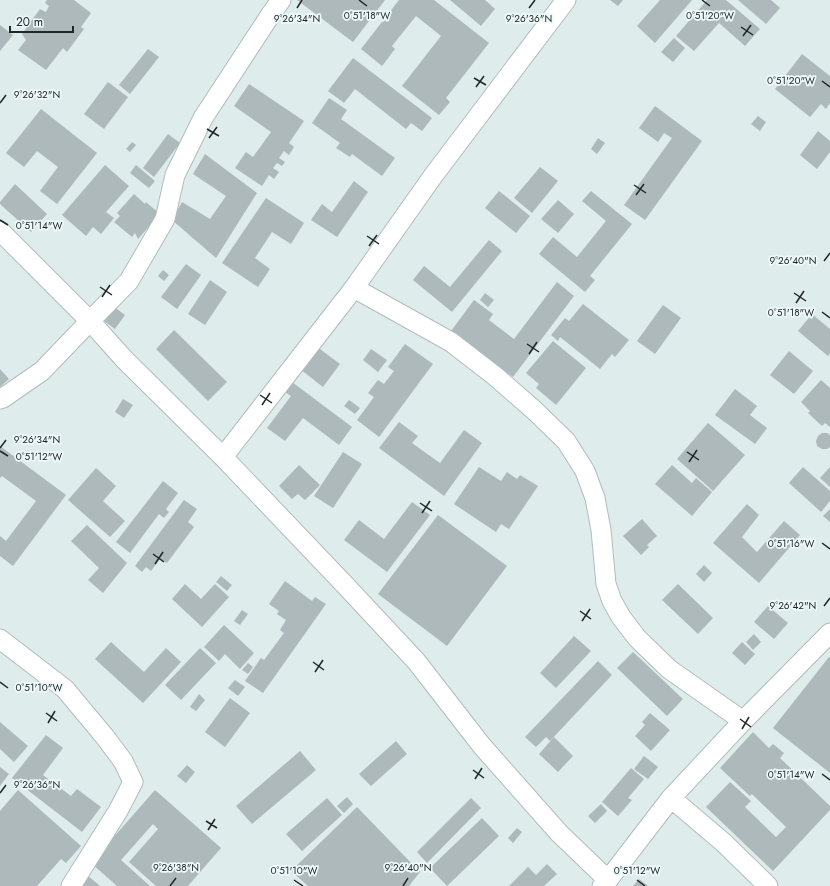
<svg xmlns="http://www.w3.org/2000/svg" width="830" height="886" viewBox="0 0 830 886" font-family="Jost,sans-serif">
<rect width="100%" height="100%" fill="#dfecec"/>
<path fill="#adb9ba" d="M47,0H74L91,13L81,27L84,29L67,52L63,48L46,70L18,50L26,40L22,34L40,9L46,12L49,6L45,3Z
M297,0H385L353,42Z
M399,0H434L489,43L446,98L450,102L439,115L402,86L441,36L416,16L392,46L395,49L382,66L361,49Z
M450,0H485L495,9L481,26Z
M610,0H623L618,6Z
M660,0H692L655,43L637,26Z
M707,0H726L760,29L745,46L719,23L694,51L676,36Z
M738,0H771L780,8L766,24Z
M0,25L13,35L0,51Z
M674,38L685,48L673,62L661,52Z
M148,49L159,57L130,94L119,85Z
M802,54L830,76V103L826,109L821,104L810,117L775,89Z
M353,58L432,118L422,131L411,123L406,129L355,89L344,103L328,91Z
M108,82L128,97L104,129L84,114Z
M249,84L304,121L289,143L294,147L289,155L284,151L279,158L285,162L282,166L277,163L273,168L279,172L274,179L269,175L262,186L235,168L246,152L253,157L271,132L234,106Z
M329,98L347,110L341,119L395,158L382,176L352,154L350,157L336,148L340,143L312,123Z
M655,106L702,141L645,220L624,205L672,138L664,133L658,142L639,128Z
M41,109L97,153L57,204L40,191L58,167L37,151L24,167L6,153Z
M758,116L766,122L760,131L751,124Z
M818,131L830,141V152L817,169L800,155Z
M168,134L180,143L154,177L143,168Z
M598,138L605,143L597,154L591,149Z
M132,142L136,145L130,152L126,149Z
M205,154L257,193L216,258L172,220L182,202L210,219L226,196L193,174Z
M105,165L129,186L106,212L114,218L101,234L93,227L86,236L62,215Z
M136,165L155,181L149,188L130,173Z
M540,167L558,181L532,213L514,198Z
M354,181L368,192L337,237L311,220L322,204L332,212Z
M15,184L47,214L31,232L0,204V202Z
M499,191L530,216L516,233L485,208Z
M591,191L632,224L590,276L595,280L585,292L539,254L553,237L577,257L606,221L582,201Z
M134,194L145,204L146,202L160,214L138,239L135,233L132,237L114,222L120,216L117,213Z
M266,198L304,223L291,244L272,232L255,258L270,269L258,287L222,263Z
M558,200L574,214L558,233L541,219Z
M489,240L502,251L452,312L413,280L424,266L450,287Z
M186,264L201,275L177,309L161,297Z
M163,270L169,275L164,281L158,276Z
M210,280L227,292L205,325L188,314Z
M557,282L574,296L513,377L451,331L474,300L493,314L489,320L514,339Z
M485,293L494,300L488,307L480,300Z
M110,304L125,315L115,329L100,318Z
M583,304L629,340L615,357L612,354L600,369L560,337L558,341L551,335L565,318L569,321Z
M663,305L681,318L655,354L637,341Z
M812,314L830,329V353L828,356L798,331Z
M174,330L227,382L208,401L156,349Z
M553,341L586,368L556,405L536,388L539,384L526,373Z
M405,344L433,364L379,437L357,420L374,397L368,393L378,380L384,384L394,371L388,367Z
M316,346L340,364L323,387L300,369Z
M371,349L387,360L378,372L363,360Z
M789,351L813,371L794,394L770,375Z
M0,369L9,379L0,387Z
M821,380L830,388V427L825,423L822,426L808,413L810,411L801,402Z
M292,382L352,427L339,445L303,418L285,441L267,428L291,396L285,392Z
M735,389L757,406L750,415L767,428L755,444L715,415Z
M123,399L133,405L124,418L115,412Z
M349,400L360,408L355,414L344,406Z
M399,422L418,436L412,443L440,463L464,430L482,443L444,496L379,448Z
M708,423L745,455L713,491L677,459Z
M822,433H827L830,435V447L827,449H822L817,446L816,441L818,436Z
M0,446L66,495L13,566L0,556V536L6,541L36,501L2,476L0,478Z
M343,452L362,464L333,508L314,496Z
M299,465L320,485L305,500L298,494L292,499L279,486Z
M672,465L692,483L696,478L712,492L692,516L655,484Z
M479,467L501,481L507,472L517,479L520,475L538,486L509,529L501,524L496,532L454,504Z
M803,467L830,491V501L821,512L789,483Z
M830,467V487L820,478Z
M96,468L116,486L103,501L125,521L110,537L68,500Z
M163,481L178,493L166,509L169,512L164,518L159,514L130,553L116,542Z
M184,500L197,509L188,522L194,527L167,563L160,559L151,571L146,567L142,572L135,566Z
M412,502L430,515L387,572L344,540L359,520L384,539Z
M747,504L759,515L742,537L757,552L784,521L800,535L759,583L713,543Z
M830,509V522L823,516Z
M438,515L507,566L447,646L378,594Z
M642,519L657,536L647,545L649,547L641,555L623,536Z
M87,525L127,563L103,593L88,580L99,568L71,541Z
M704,565L712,573L704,582L696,574Z
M221,576L232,585L227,591L216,582Z
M285,581L312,601L315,597L326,604L263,693L245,681L261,658L264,660L284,633L280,630L286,620L277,614L279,611L269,604Z
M185,584L201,599L215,584L229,597L202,627L172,599Z
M678,584L713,618L698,634L662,600Z
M768,606L788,623L774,639L754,622Z
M242,610L248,614L240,625L234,621Z
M224,625L254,653L240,669L225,654L219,661L204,647Z
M754,634L761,642L753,650L746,642Z
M574,636L591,651L556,688L540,673Z
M111,642L144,672L166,648L181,662L143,703L95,659Z
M742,642L755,654L745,665L732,653Z
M200,648L216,663L181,700L165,685Z
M633,652L683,699L667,716L617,668Z
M829,657L830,658V773L773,728Z
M598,661L612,675L550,741L546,737L536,747L525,737Z
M248,663L253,667L248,674L242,670Z
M235,680L245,687L238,696L228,688Z
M199,694L205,700L196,711L190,707Z
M230,698L250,713L225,747L205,732Z
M650,713L670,730L651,751L635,736L645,725L642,722Z
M0,722L28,746L14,762L0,749Z
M753,732L769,748L773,744L784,753L780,758L830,806V810L773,871L706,807L730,782L751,801L745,807L776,837L786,827L752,794L750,796L720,768Z
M46,735L63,748L43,775L71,796L77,789L101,807L82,832L12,778Z
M554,737L573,756L558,772L539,754Z
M396,741L407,754L371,786L359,774Z
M300,751L316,770L252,824L236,806Z
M644,756L658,767L648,779L634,769Z
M187,765L195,772L186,783L177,776Z
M0,767L9,774L0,786Z
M631,768L644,779L628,798L632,800L618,816L602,802Z
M18,790L81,846L66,863L61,859L37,886H0V811Z
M155,790L221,848L188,886H156L129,862L158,829L153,824L121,860L150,886H117L91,863Z
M347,797L353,804L344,813L337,806Z
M327,798L342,815L302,851L286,834Z
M471,798L481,808L427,863L417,852Z
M601,804L607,811L595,823L588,816Z
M357,807L420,872L409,886H308L291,871Z
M482,818L499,836L447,886L430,868Z
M517,828L522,832L513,843L508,838Z
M547,864L557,874L544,886H509L528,867L536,875Z
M87,875L100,886H78Z
M639,879L648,886H633Z"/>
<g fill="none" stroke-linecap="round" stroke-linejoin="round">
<g stroke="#b0bcbd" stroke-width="21">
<path id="street" d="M0,231L90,321L124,359L223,457L345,585L416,661L482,746L559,833L608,880
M354,288L451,342L495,376L534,410L566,441L585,471L595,498L601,530L606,584L612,601L621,617L637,638L669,669L743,721
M0,399L3,398L42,371L90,321L129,281L165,219L175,175L203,118L271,14L281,0
M223,457L354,288L433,176L566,0
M0,639L65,689L105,737L123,761L133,782L118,811L71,886
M671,798L724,843L768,886
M602,886L608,880L671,798L743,721L830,633"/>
</g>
<use href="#street" stroke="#fff" stroke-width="19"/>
</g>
<path fill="none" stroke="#212626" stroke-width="1.5" d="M359,0L367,6M702,0L710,6M297,8L302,0M529,8L535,0M741,27L753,35M743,36L751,25M474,78L486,85M822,81L830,87M476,87L484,76M0,103L6,95M207,129L219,136M209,138L217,127M634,185L646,193M636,195L644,184M0,220L8,225M367,236L379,244M369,246L377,235M824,261L830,253M100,287L112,295M794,293L806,301M102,297L110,285M796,303L804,291M822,312L830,318M527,344L539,352M529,354L537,342M260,395L272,403M262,405L270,393M0,448L6,440M0,451L8,456M687,452L699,460M689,462L697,450M420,503L432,511M422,513L430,501M822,543L830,549M153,554L164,562M155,564L163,552M824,606L830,598M580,611L591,619M582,621L590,609M313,662L324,670M315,672L323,660M0,682L8,688M46,713L57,721M740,719L751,727M48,723L55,711M742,729L749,717M473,770L484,778M822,774L830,780M475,779L482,768M0,793L6,785M206,821L217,828M208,830L215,819M294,880L303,886M637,880L645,886M170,886L176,878M403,886L408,878"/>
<g font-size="10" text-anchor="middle" fill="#212626" stroke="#edf9fa" stroke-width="3.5" stroke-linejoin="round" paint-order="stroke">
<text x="367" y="19">0°51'18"W</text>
<text x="710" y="19">0°51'20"W</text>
<text x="297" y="22">9°26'34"N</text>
<text x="529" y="22">9°26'36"N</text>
<text x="791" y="84">0°51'20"W</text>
<text x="37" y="98">9°26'32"N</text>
<text x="39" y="229">0°51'14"W</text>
<text x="793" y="264">9°26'40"N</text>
<text x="791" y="316">0°51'18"W</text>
<text x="37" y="443">9°26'34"N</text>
<text x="39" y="460">0°51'12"W</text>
<text x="791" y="547">0°51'16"W</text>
<text x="793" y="609">9°26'42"N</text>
<text x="39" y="691">0°51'10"W</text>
<text x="791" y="778">0°51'14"W</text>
<text x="37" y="788">9°26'36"N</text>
<text x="176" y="871">9°26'38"N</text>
<text x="408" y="871">9°26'40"N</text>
<text x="294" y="874">0°51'10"W</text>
<text x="637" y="874">0°51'12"W</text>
</g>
<path d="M10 26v6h63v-6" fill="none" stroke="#212626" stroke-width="2"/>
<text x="16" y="26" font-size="12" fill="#212626" stroke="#edf9fa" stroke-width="3" paint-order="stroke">20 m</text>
</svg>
